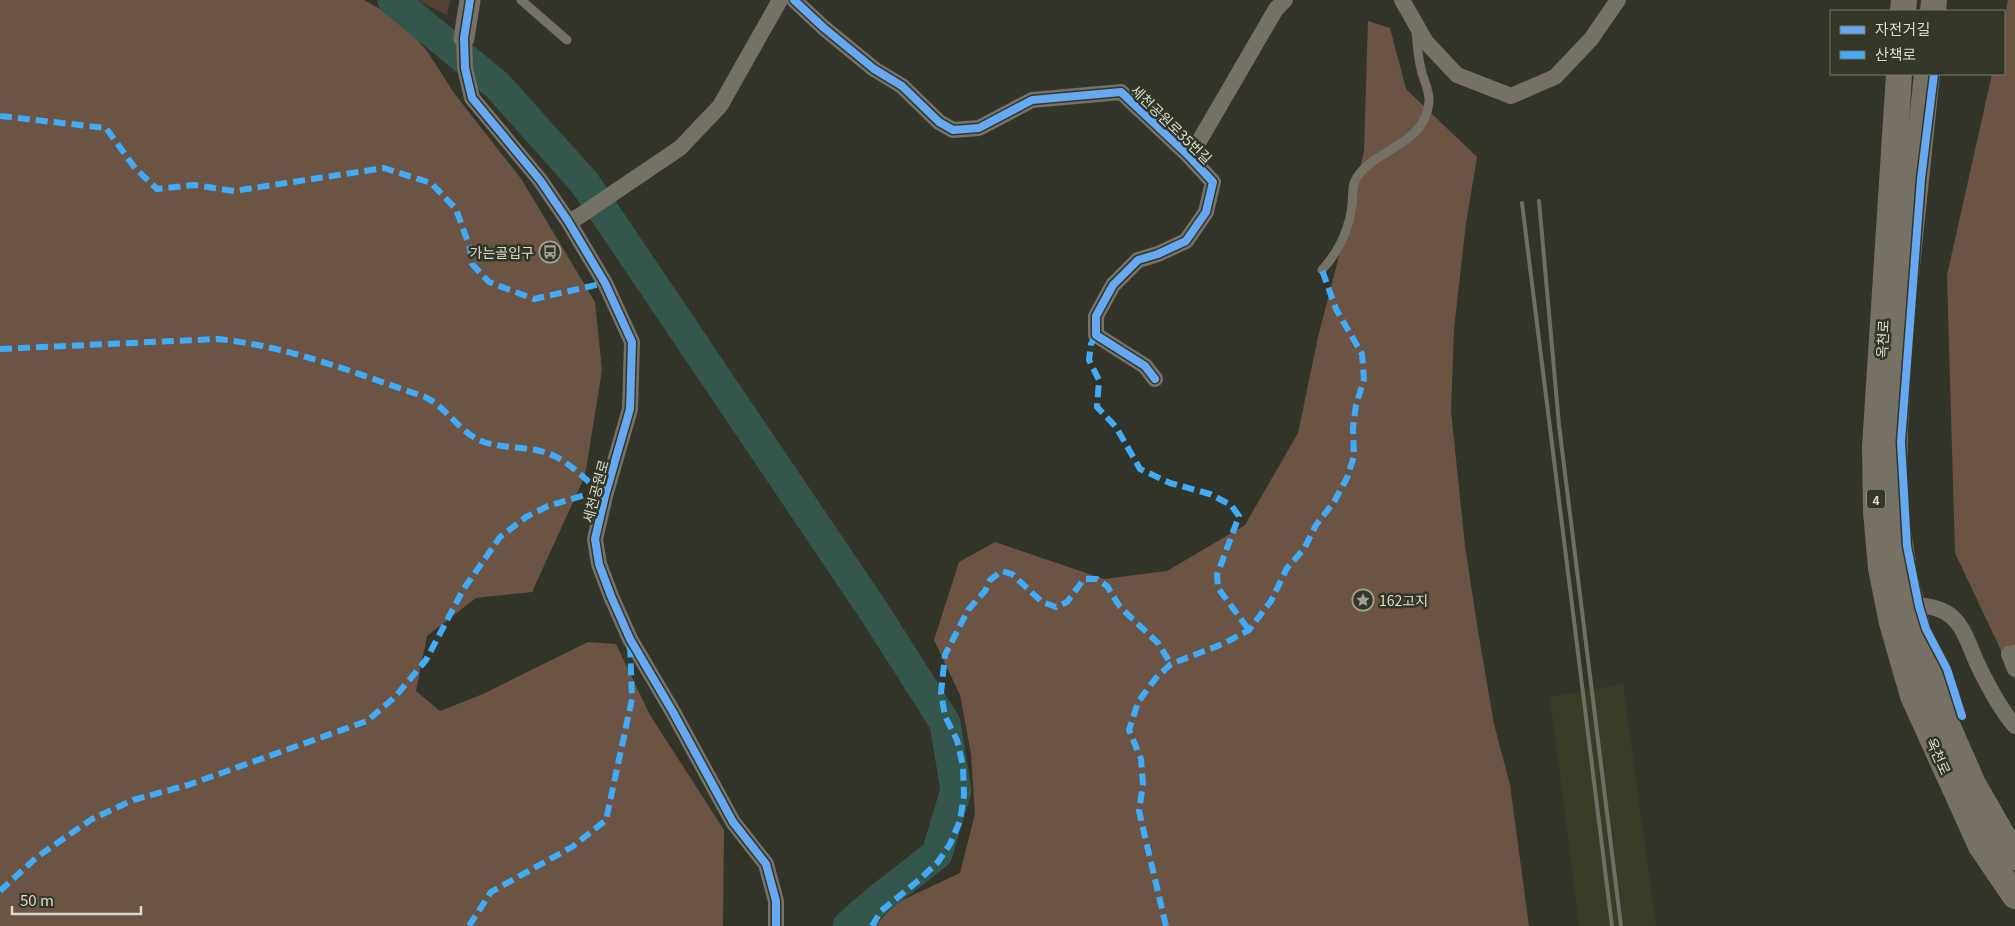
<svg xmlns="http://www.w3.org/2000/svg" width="2015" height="926" viewBox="0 0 2015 926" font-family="Georgia,'Noto Sans KR',serif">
<rect width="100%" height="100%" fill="#32342a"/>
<path fill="#393d27" d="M1623,684L1656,926H1579L1550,697Z"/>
<path fill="#524134" d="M417,0H450L447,15Z"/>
<path fill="#6b5443" d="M0,0H364L400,20L427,51L454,93L522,180L595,302L602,370L585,476L532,592L476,598L427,636L416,691L440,711L483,694L588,642L616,644L650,715L724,830L723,926H0Z
M2008,0H2015V680L1955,553L1947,275L1992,74H2004V20Z
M1368,21L1390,28L1406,89L1477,157L1466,223L1454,329L1451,411L1465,546L1478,631L1494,724L1510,785L1529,926H875L896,903L960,873L975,814L971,754L960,695L934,640L959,562L995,542L1104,579L1167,571L1245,525L1298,433L1318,337L1351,210L1364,151Z"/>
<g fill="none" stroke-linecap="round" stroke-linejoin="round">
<path stroke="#34564d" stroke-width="31" d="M393,0L498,86L584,182L875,613L945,723L956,790L937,854L879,899L848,926"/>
<path stroke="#757167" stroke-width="9" d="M521,0L567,40
M1322,270C1339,251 1349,231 1352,205C1353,198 1352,189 1354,183C1368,149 1425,148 1429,102C1430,92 1423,79 1421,69C1418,57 1417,44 1416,31"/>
<path stroke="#757167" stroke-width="16" d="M794,0L824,28L874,69L902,86L939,122L953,130L979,128L1032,100L1121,92L1188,155L1213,182L1206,212L1186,241L1158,254L1138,260L1113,285L1096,316V335L1145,366L1155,379
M1402,0L1426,42L1457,75L1511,96L1555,77L1591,39L1618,0
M464,38L465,68L472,98L540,180L568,221L605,283L632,342L630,409L605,496L595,539L599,564L611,596L630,639L673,712L733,822L766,864L776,901V926
M1188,155L1198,143L1276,9L1285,0
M568,221L578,217L680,148L720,106L780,0
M1903,605C1917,605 1932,605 1945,612C1963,621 1969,646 1977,663C1987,684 1999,708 2015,726
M2015,653L2009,654L2015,669"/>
<path stroke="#757167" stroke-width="21" d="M464,38L470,0"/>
<path stroke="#767164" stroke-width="26" d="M1903,11L1904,0
M1933,11L1934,0
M1899,74L1875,447L1876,511L1881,568L1892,623L1913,696L1981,846L2015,896
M1927,74L1902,314L1895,428L1894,504L1905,577L1921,642L1942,713L1973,784L2015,857"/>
<path stroke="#6f6f66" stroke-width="4" d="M1539,201L1559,425L1621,926
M1522,203L1612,926"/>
<path stroke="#42abf6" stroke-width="6" stroke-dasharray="12 6" stroke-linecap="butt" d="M0,116L106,128L135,168L157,189L194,185L234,191L384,168L431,183L456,209L470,248L472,264L489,282L534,299L605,283
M1096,335L1091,344L1089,360L1099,380L1097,407L1116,427L1140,469L1170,483L1210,494L1231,505L1239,516L1217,575L1218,588L1249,630
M0,349L217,339C289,346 358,374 425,397C446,407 458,430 479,440C501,450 528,445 550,454C570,462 588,482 605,496
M0,891L37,857L92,819L133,800L188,785L367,721L395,697L426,660L463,590L500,537L526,517L548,506L585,495L605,496
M469,926L491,892L572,847L606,820L632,699L630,644
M872,926L881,911L919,880L938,862L950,844L960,821L964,795L963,766L957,740L945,716L941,693L945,655L968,610L985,591L990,580L1002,571L1012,574L1042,602L1056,607L1067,602L1084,579H1097L1107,586L1120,607L1158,643L1171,664
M1166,926L1139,811L1143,784L1141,759L1129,730L1138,702L1156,678L1171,664L1225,643L1249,630L1271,601L1287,568L1304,549L1316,525L1334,502L1347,478L1354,456L1353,428L1356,405L1364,379L1362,354L1336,309L1322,270"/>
<g stroke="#343727" stroke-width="11">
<path id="cycleway" d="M470,0L464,38L465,68L472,98L540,180L568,221L605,283L632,342L630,409L605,496L595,539L599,564L611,596L630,639L673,712L733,822L766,864L776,901V926
M794,0L824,28L874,69L902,86L939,122L953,130L979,128L1032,100L1121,92L1188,155L1213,182L1206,212L1186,241L1158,254L1138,260L1113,285L1096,316V335L1145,366L1155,379
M1934,74L1921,179L1901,442L1907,546L1919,606L1926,629L1947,669L1962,716"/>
</g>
<use href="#cycleway" stroke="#66a8f1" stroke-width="8"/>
</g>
<defs>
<g id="bus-ring" transform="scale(1.125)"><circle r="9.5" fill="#343727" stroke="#9fa197" stroke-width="1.5"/><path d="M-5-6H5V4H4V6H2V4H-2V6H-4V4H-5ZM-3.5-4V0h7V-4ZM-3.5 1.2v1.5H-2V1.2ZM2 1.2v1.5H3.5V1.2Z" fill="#9fa197"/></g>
<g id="sight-ring" transform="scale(1.125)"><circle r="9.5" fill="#343727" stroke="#9fa197" stroke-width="1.5"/><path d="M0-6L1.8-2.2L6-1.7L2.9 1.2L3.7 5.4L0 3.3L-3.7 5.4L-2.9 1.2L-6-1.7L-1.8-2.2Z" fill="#9fa197"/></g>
</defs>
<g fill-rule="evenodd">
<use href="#bus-ring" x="550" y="252"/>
<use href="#sight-ring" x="1363" y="600"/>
</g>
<g text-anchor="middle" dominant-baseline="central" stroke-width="5" stroke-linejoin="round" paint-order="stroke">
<rect fill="#343727" stroke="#a8aa9e" stroke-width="1" x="1867" y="489.5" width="18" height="19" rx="4"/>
<g font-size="12" font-weight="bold" fill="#d9dbd1">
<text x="1876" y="499">4</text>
</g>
<g font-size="14" fill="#d9dbd1" stroke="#343727">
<text transform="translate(1172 124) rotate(44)">세천공원로35번길</text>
<text transform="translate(1882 339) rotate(-87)">옥천로</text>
<text transform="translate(595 491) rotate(-75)">세천공원로</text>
<text transform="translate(1939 756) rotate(66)">옥천로</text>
</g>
<g font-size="14" fill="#d9dbd1" stroke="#343727" text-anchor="end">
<text x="534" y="252">가는골입구</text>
<text x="1379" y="600" text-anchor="start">162고지</text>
</g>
</g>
<rect x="1830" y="10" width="175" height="65" fill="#343727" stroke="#76796b"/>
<rect x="1840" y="26" width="25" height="8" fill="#66a8f1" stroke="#76796b"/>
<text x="1875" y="35" font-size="15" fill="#d9dbd1">자전거길</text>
<rect x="1840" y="51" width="25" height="8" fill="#42abf6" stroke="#76796b"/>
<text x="1875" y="60" font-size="15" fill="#d9dbd1">산책로</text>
<path d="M12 906v8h129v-8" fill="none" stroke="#d9dbd1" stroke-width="2.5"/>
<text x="20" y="906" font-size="15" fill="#d9dbd1" stroke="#343727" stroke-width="4" paint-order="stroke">50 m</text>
</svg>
